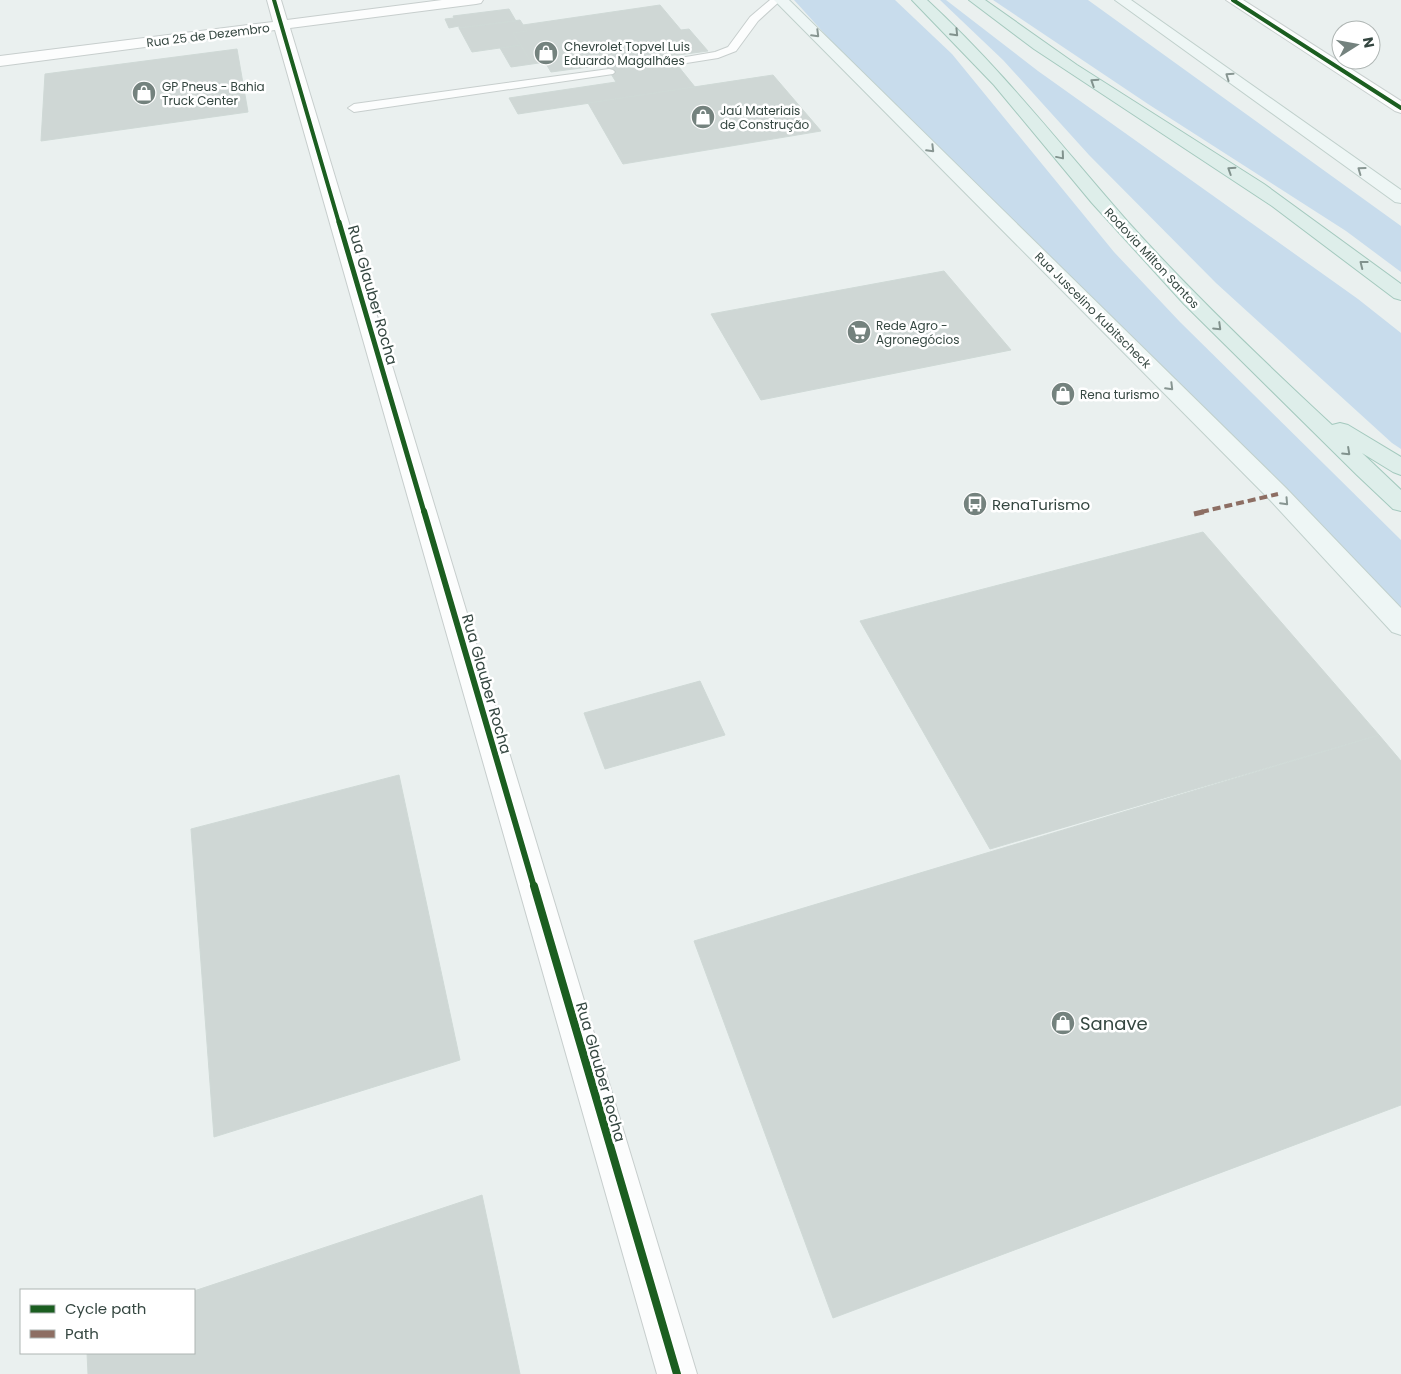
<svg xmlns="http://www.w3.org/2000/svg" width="1401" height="1374" viewBox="0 0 1401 1374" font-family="Poppins,sans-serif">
<rect width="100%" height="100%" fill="#eaf0ef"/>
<path fill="#c8dcec" d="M794,0H895L952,54L1114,252L1180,322L1401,540V608L1085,291L843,54Z
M940,0H946L1038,71L1358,299L1401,333V449L1392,443L1216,283L1089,155L1003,60Z
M993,0H1088L1401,226V272L1346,231L1148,104Z"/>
<path fill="#cfd7d5" stroke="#cfd9d6" d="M660,5L681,30L689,29L708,51L551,72L545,62L532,64L513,33L527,31L523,25Z
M509,9L516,21L459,28V26L449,28L445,19L454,18L453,16Z
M520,20L527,31L513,33L521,45L472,52L459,28Z
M521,45L532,64L511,67L500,48Z
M237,49L248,112L41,141L45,74Z
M670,56L695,87L518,114L509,98L616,82L605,64Z
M773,75L821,131L623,164L588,103Z
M944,271L1011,350L761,400L711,314Z
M1203,532L1379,735L990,849L860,621Z
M700,681L725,735L605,769L584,713Z
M1379,735L1401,761V1105L833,1318L694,941Z
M399,775L460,1060L214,1137L191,829Z
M482,1195L520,1374H88L87,1353H194V1291Z"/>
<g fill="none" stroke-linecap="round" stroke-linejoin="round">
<g stroke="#c7cecd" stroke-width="2">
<path id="service" d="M770,0H781L758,21L736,51L718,58L674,65L668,62L674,59L715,52L728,47L750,17Z
M609,69L613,70L615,72L613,74L354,112L348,108L354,104Z"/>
</g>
<g stroke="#c7cecd" stroke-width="2">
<path id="minor" d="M267,0H281L287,20L442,0H483L481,3L476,4L290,28L697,1374H657L275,30L0,66V56L273,22Z
M1226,0H1243L1401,101V113L1395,111Z"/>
</g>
<g stroke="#c0d0cc" stroke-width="2">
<path id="secondary" d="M774,0H789L1286,488L1401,608V635L1392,632L1270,500Z
M1115,0H1131L1401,190V203L1395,202Z"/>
</g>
<g stroke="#a4c9be" stroke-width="2">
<path id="trunk" d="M912,0H927C1001,68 1062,147 1128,222C1192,293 1262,360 1332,425L1340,423L1348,425L1401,457V475L1393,472L1362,453L1401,490V511L1393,509L1357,475L1184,304L1092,203L994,85Z
M969,0H985L1077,65L1264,184L1401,284V300L1394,298L1272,206L1034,49Z"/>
</g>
<use href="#service" fill="#fcfdfd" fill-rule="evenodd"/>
<use href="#minor" fill="#fcfdfd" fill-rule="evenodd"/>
<use href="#secondary" fill="#eef6f5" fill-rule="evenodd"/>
<use href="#trunk" fill="#deeeea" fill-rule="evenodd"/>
<path stroke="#8d6e63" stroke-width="4" stroke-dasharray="8 4" stroke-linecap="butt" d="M1201,512L1278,494"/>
<path stroke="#8d6e63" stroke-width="5" stroke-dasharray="10 5" stroke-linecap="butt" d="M1194,514L1207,511"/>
<g stroke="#fff" stroke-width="5.5">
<path id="cycleway-far3" d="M274,0L339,223
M1233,0L1401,108"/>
</g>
<g stroke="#fff" stroke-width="8">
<path id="cycleway-far2" d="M339,222L424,512"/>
</g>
<g stroke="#fff" stroke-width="9">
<path id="cycleway-far1" d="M424,511L534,887"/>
</g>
<g stroke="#fff" stroke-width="11">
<path id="cycleway" d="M534,886L677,1374"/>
</g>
<use href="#cycleway-far3" stroke="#1b5e20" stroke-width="4"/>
<use href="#cycleway-far2" stroke="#1b5e20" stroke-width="5"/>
<use href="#cycleway-far1" stroke="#1b5e20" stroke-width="6"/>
<use href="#cycleway" stroke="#1b5e20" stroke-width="8"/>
</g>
<defs><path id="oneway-chevron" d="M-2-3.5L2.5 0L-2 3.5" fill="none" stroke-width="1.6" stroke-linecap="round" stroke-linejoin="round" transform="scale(1.25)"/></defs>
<g stroke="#81928d">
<use href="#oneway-chevron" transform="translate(955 33) rotate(46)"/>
<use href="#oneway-chevron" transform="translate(1094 82) rotate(-147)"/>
<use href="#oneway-chevron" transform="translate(1061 156) rotate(50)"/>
<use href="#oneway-chevron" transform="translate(1231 170) rotate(-147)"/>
<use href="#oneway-chevron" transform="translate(1363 264) rotate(-142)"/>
<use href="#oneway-chevron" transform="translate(1218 327) rotate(44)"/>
<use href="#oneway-chevron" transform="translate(1347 452) rotate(43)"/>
</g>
<g stroke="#889692">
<use href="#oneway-chevron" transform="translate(816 34) rotate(45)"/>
<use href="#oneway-chevron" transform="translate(1229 76) rotate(-145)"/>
<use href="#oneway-chevron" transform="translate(931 149) rotate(45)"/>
<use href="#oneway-chevron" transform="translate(1361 170) rotate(-144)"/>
<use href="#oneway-chevron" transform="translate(1170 387) rotate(45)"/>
<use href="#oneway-chevron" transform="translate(1285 502) rotate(47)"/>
</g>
<defs>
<g id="shop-disc" transform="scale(1.25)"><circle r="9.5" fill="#74827e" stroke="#fff"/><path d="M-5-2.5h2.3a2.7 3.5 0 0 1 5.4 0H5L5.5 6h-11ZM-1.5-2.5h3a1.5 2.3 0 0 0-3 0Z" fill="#fff"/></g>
<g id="supermarket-disc" transform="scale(1.25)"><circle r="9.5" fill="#74827e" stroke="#fff"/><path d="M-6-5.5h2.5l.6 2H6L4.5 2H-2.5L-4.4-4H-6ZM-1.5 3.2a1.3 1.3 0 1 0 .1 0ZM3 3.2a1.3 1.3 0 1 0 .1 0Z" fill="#fff"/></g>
<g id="bus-disc" transform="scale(1.25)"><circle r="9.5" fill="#74827e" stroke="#fff"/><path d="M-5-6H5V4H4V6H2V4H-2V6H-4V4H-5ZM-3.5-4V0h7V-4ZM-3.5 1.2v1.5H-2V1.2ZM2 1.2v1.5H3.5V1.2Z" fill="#fff"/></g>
</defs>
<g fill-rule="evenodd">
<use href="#shop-disc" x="546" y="53"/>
<use href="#shop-disc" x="144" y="93"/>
<use href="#shop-disc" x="703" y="117"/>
<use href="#supermarket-disc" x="859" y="332"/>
<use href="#shop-disc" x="1063" y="394"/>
<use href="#bus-disc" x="975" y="504"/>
<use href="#shop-disc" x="1063" y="1023"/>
</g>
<g text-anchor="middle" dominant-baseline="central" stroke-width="5" stroke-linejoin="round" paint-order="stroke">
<g font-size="12" fill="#354741" stroke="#fff">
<text transform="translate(208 35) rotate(-7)">Rua 25 de Dezembro</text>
<text transform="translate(1152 258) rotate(47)">Rodovia Milton Santos</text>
<text transform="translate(1093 310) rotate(45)">Rua Juscelino Kubitscheck</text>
</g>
<g font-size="12" fill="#354741" stroke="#fff" text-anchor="start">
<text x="564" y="46">Chevrolet Topvel Luis<tspan x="564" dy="14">Eduardo Magalhães</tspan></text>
<text x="162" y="86">GP Pneus - Bahia<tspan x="162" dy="14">Truck Center</tspan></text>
<text x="720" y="110">Jaú Materiais<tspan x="720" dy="14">de Construção</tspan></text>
<text x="876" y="325">Rede Agro -<tspan x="876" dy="14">Agronegócios</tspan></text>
<text x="1080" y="394">Rena turismo</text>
</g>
<g font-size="15" fill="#354741" stroke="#fff">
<text transform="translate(373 295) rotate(74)">Rua Glauber Rocha</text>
<text transform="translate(487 684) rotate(74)">Rua Glauber Rocha</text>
<text transform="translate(601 1072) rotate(74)">Rua Glauber Rocha</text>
</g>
<g font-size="15" fill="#354741" stroke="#fff" text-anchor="start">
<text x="992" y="504">RenaTurismo</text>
</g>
<g font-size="18" fill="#354741" stroke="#fff" text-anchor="start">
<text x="1080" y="1023">Sanave</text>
</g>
</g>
<rect x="20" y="1289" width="175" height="65" fill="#ffffff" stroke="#aeb5b3"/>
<rect x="30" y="1305" width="25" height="8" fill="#1b5e20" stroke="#aeb5b3"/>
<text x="65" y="1314" font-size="15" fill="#354741">Cycle path</text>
<rect x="30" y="1330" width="25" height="8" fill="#8d6e63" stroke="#aeb5b3"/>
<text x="65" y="1339" font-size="15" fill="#354741">Path</text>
<g transform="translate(1356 45) rotate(79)"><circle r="24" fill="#ffffff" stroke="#aeb5b3"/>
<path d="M0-4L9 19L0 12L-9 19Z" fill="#74827e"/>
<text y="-8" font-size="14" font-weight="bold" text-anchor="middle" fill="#354741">N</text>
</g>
</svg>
